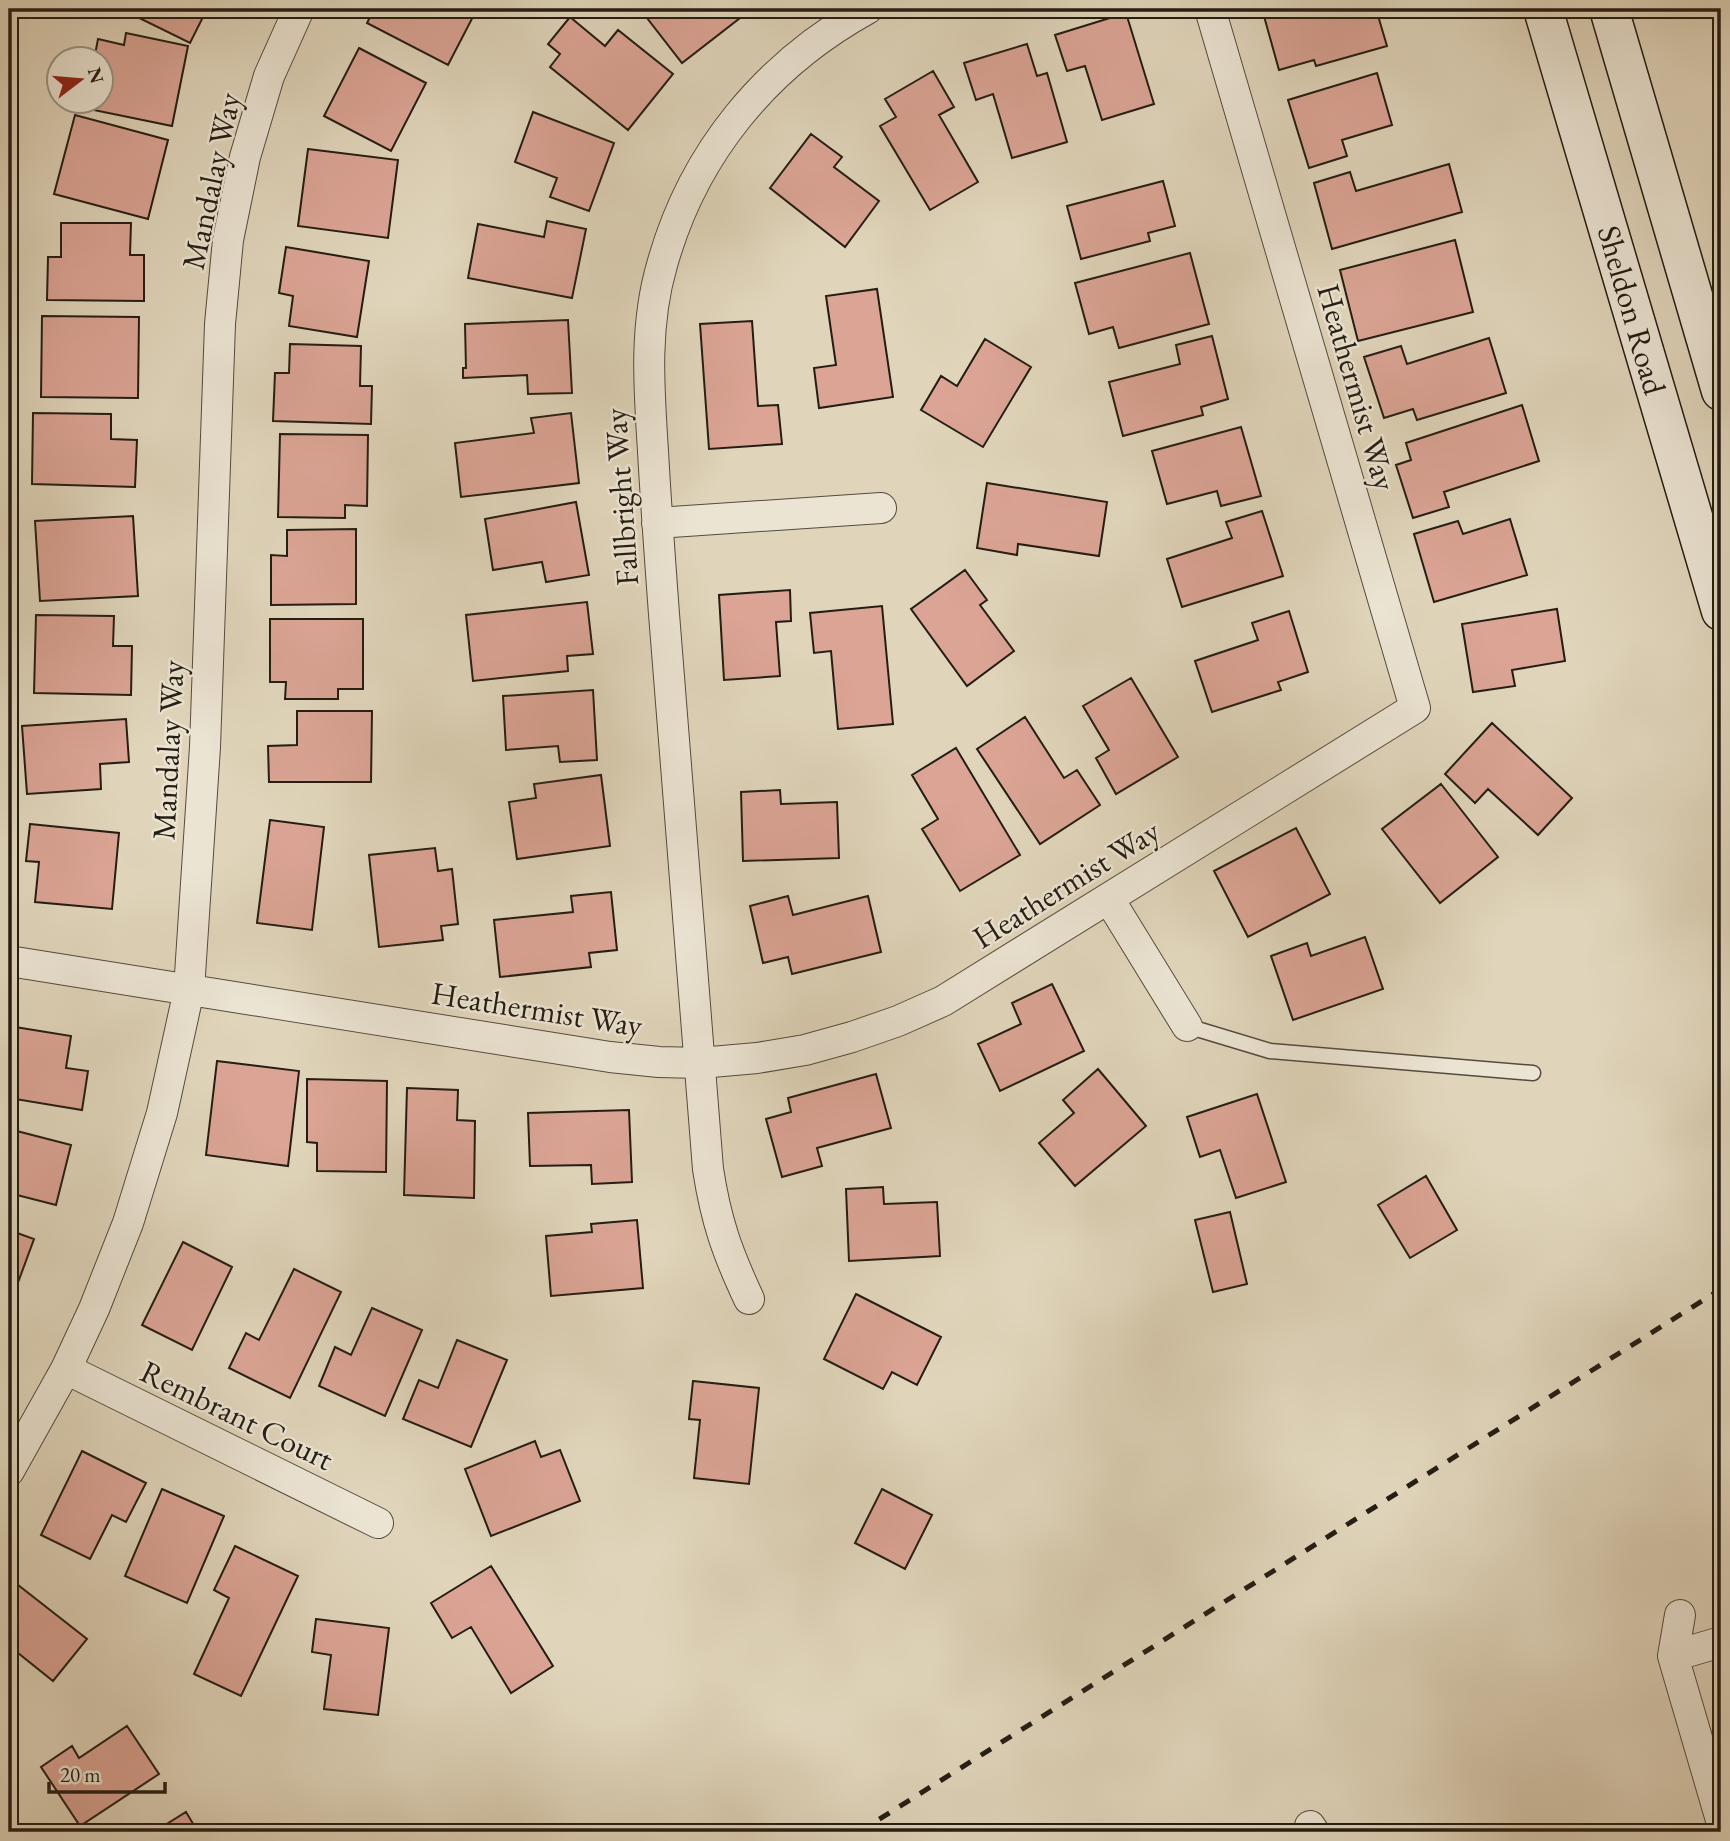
<svg xmlns="http://www.w3.org/2000/svg" width="1730" height="1841" viewBox="0 0 1730 1841" font-family="'EB Garamond',serif">
<rect width="100%" height="100%" fill="#e0d5bb"/>
<filter id="stains"><feTurbulence type="fractalNoise" baseFrequency=".00286" numOctaves="4"/><feColorMatrix values="0 0 0 0 .2 0 0 0 0 .09 0 0 0 0 .02 0 0 0 .5 -.17"/></filter>
<radialGradient id="worn" r=".72"><stop offset=".6" stop-color="#630" stop-opacity="0"/><stop offset="1" stop-color="#630" stop-opacity=".3"/></radialGradient>
<path fill="#dba495" stroke="#241d13" stroke-width="2" d="M121,9H207L190,43Z
M374,9H477L448,65L367,23Z
M640,9H733L740,18L682,63Z
M1262,9H1303L1305,15L1327,9H1376L1387,46L1316,66L1314,60L1279,70Z
M1126,13L1154,104L1102,120L1085,66L1067,71L1055,35Z
M570,17L605,46L618,30L673,74L628,130L550,67L560,54L548,44Z
M126,33L188,46L172,126L84,108L85,102H102V60H94L98,39L124,45Z
M1027,44L1037,76L1047,73L1067,142L1012,158L993,94L976,100L964,63Z
M359,48L426,83L391,151L324,116Z
M933,71L954,107L939,115L978,182L930,210L880,126L896,117L885,99Z
M1377,73L1392,125L1342,140L1347,156L1309,168L1288,100Z
M533,112L614,143L589,211L550,197L557,178L515,162Z
M75,115L168,140L148,219L54,194Z
M811,134L842,157L834,167L879,201L845,247L770,188Z
M308,149L398,160L388,238L298,226Z
M1449,164L1462,212L1332,249L1314,183L1350,172L1356,191Z
M1163,181L1175,226L1148,233L1150,241L1081,259L1067,206Z
M547,221L586,229L572,298L468,278L478,224L544,237Z
M61,223H131L130,255H144V301L47,300L48,257H61Z
M1455,240L1473,312L1358,341L1340,270Z
M286,247L369,261L357,337L289,326L293,296L279,293Z
M1190,253L1209,324L1119,348L1113,327L1089,334L1075,283Z
M877,289L893,397L819,408L814,368L836,365L826,296Z
M42,316L139,317L138,398L41,397Z
M568,320L572,393L528,394L527,375L463,378V368H466L465,324Z
M752,321L758,406L778,405L782,444L709,449L700,324Z
M1212,336L1228,399L1201,407L1203,415L1123,436L1109,382L1180,364L1176,345Z
M1489,338L1506,393L1417,420L1413,409L1384,418L1364,357L1401,346L1407,364Z
M985,339L1031,367L983,447L921,410L941,376L957,386Z
M290,344L361,346L360,386H372L371,424L273,421L275,373H289Z
M1522,405L1539,461L1444,492L1449,507L1413,518L1396,465L1411,460L1406,443Z
M33,413L111,414V439L137,440L135,487L32,484Z
M571,413L579,483L461,497L455,443L534,433L531,418Z
M1241,427L1261,496L1221,506L1217,491L1167,504L1152,451Z
M280,434L368,435L367,506L345,505V518L278,517Z
M987,483L1107,502L1099,556L1018,544L1017,555L977,548Z
M576,502L589,575L546,582L542,562L493,570L485,519Z
M1262,511L1283,576L1182,607L1167,559L1232,538L1226,522Z
M133,516L138,596L40,601L35,521Z
M1510,519L1527,575L1434,602L1414,534L1458,521L1463,534Z
M356,529V604L271,605V555L287,556V530Z
M965,570L987,600L980,605L1014,651L967,686L911,609Z
M790,590L791,621L776,622L780,676L724,680L719,595Z
M587,602L593,654L567,656L568,671L473,681L466,615Z
M882,606L893,724L838,729L831,651L814,653L810,613Z
M1557,609L1565,661L1512,670L1515,686L1473,692L1462,624Z
M1289,611L1308,672L1278,682L1281,690L1212,712L1195,661L1258,640L1252,623Z
M36,615L114,616L113,646H132L131,695L34,693Z
M270,619H363V689H338V699H285L286,682H270Z
M1131,678L1178,757L1116,794L1096,758L1109,750L1083,706Z
M593,690L597,760L560,762L558,746L506,750L503,696Z
M297,711H372L371,782H269L268,746L297,745Z
M1025,717L1064,778L1077,770L1100,805L1040,844L977,749Z
M126,719L129,762L100,764L101,789L27,794L22,726Z
M1492,723L1572,798L1538,835L1488,789L1475,803L1445,774Z
M956,748L1020,855L960,891L922,829L938,819L912,775Z
M601,775L610,846L517,859L509,802L536,798L534,784Z
M1441,784L1498,857L1440,903L1382,829Z
M780,790L781,804L837,802L839,858L743,861L741,792Z
M270,820L324,827L312,930L257,923Z
M30,824L119,833L112,909L35,902L39,862L26,861Z
M1296,828L1330,894L1248,937L1214,871Z
M435,848L438,871L452,869L458,924L441,926L443,940L379,947L369,855Z
M611,892L617,950L589,953L591,967L500,977L494,920L573,912L571,896Z
M788,896L793,915L868,896L881,952L792,974L788,957L763,963L750,906Z
M1365,937L1383,989L1293,1020L1271,956L1307,943L1311,956Z
M1052,984L1084,1051L1000,1091L978,1044L1021,1024L1012,1003Z
M9,1026L71,1036L66,1068L88,1071L82,1110L9,1098Z
M217,1061L299,1071L288,1166L206,1155Z
M1098,1069L1146,1126L1075,1186L1039,1143L1074,1113L1063,1100Z
M876,1074L891,1128L817,1148L822,1166L782,1177L766,1119L791,1112L788,1098Z
M307,1079L387,1081L386,1172L317,1171V1143L307,1142Z
M407,1088L458,1090L457,1120L475,1121L474,1198L404,1195Z
M1257,1094L1286,1182L1236,1198L1220,1150L1200,1157L1187,1117Z
M629,1110L632,1182L592,1184L591,1165L530,1166L528,1113Z
M9,1129L71,1145L56,1205L9,1193Z
M1426,1176L1457,1230L1410,1258L1378,1205Z
M883,1187L884,1204L937,1202L940,1256L849,1261L846,1189Z
M1230,1212L1247,1284L1213,1292L1195,1220Z
M637,1220L643,1288L551,1296L546,1236L592,1232L591,1224Z
M9,1230L34,1239L9,1307Z
M183,1242L232,1267L192,1350L142,1325Z
M294,1269L341,1292L290,1398L229,1368L246,1333L259,1340Z
M856,1294L941,1337L917,1385L892,1372L883,1389L824,1359Z
M372,1308L422,1330L385,1416L319,1386L335,1347L351,1355Z
M457,1340L507,1360L471,1447L403,1419L419,1380L438,1388Z
M693,1381L759,1388L749,1484L694,1478L700,1420L689,1419Z
M535,1441L541,1457L560,1450L580,1501L491,1536L465,1469Z
M82,1451L146,1483L126,1522L112,1515L90,1559L41,1535Z
M162,1489L224,1516L187,1603L125,1576Z
M882,1489L932,1515L905,1569L855,1543Z
M235,1546L298,1576L241,1696L194,1674L229,1598L214,1590Z
M491,1566L553,1666L511,1693L471,1627L452,1638L431,1603Z
M13,1581L87,1639L53,1681L13,1649L9,1655V1586Z
M316,1619L389,1628L378,1715L324,1709L331,1655L312,1652Z
M127,1726L159,1774L80,1826L41,1767L72,1746L79,1758Z
M186,1812L198,1832H154Z"/>
<g fill="none" stroke-linecap="round" stroke-linejoin="round">
<g stroke="#534b3d" stroke-width="17">
<path id="service" d="M1187,1026L1270,1051L1533,1073"/>
</g>
<g stroke="#534b3d" stroke-width="32">
<path id="minor" d="M657,523L881,508
M1109,899L1187,1026
M9,961L610,1057L659,1062L700,1063L757,1058L805,1050L852,1037L898,1021L943,1001L1415,708L1210,9
M749,1299C727,1252 716,1221 708,1169C693,984 679,799 664,614C660,560 656,506 653,451C649,389 644,326 662,265C693,153 766,65 867,9
M66,1369L378,1523
M9,1471L66,1369L94,1309L128,1223L162,1113L189,990L205,747L220,324L228,240L245,157L269,76L299,9
M1680,1615L1673,1656L1721,1820
M1673,1656L1721,1642
M1310,1826L1314,1832"/>
</g>
<g stroke="#241d13" stroke-width="41">
<path id="secondary" d="M1543,9L1721,611
M1609,9L1721,391"/>
</g>
<use href="#service" stroke="#ebe4d3" stroke-width="14"/>
<use href="#minor" stroke="#ebe4d3" stroke-width="30"/>
<use href="#secondary" stroke="#ebe4d3" stroke-width="38"/>
<path stroke="#241d13" stroke-width="5" stroke-dasharray="12 12" stroke-linecap="butt" d="M859,1832L1721,1289"/>
</g>
<g text-anchor="middle" dominant-baseline="central" stroke-width="5" stroke-linejoin="round" paint-order="stroke">
<g font-size="32" fill="#241d13" stroke="#ebe4d3">
<text transform="translate(211 181) rotate(-78)">Mandalay Way</text>
<text transform="translate(1632 310) rotate(74)">Sheldon Road</text>
<text transform="translate(1357 387) rotate(74)">Heathermist Way</text>
<text transform="translate(621 497) rotate(-94)">Fallbright Way</text>
<text transform="translate(168 750) rotate(-87)">Mandalay Way</text>
<text transform="translate(1066 884) rotate(-32)">Heathermist Way</text>
<text transform="translate(537 1009) rotate(9)">Heathermist Way</text>
<text transform="translate(237 1415) rotate(26)">Rembrant Court</text>
</g>
</g>
<rect width="1730" height="1841" fill="none" stroke="#e0d5bb" stroke-width="35"/>
<rect x="10" y="10" width="1709" height="1820" fill="none" stroke="#241d13" stroke-width="3.5"/>
<rect x="18" y="18" width="1695" height="1806" fill="none" stroke="#241d13" stroke-width="2"/>
<g transform="translate(80 80) rotate(74)"><circle r="33" fill="#ebe4d3" stroke="#9b9486" stroke-width="2"/>
<path d="M0-5L12 26L0 18L-12 26Z" fill="#8f2418"/>
<text y="-10" font-size="19" font-weight="bold" text-anchor="middle" fill="#241d13">N</text>
</g>
<path d="M49 1782v10h116v-10" fill="none" stroke="#241d13" stroke-width="3.5"/>
<text x="60" y="1782" font-size="21" fill="#241d13" stroke="#ebe4d3" stroke-width="5" paint-order="stroke">20 m</text>
<rect width="100%" height="100%" filter="url(#stains)"/>
<rect width="100%" height="100%" fill="url(#worn)"/>
</svg>
